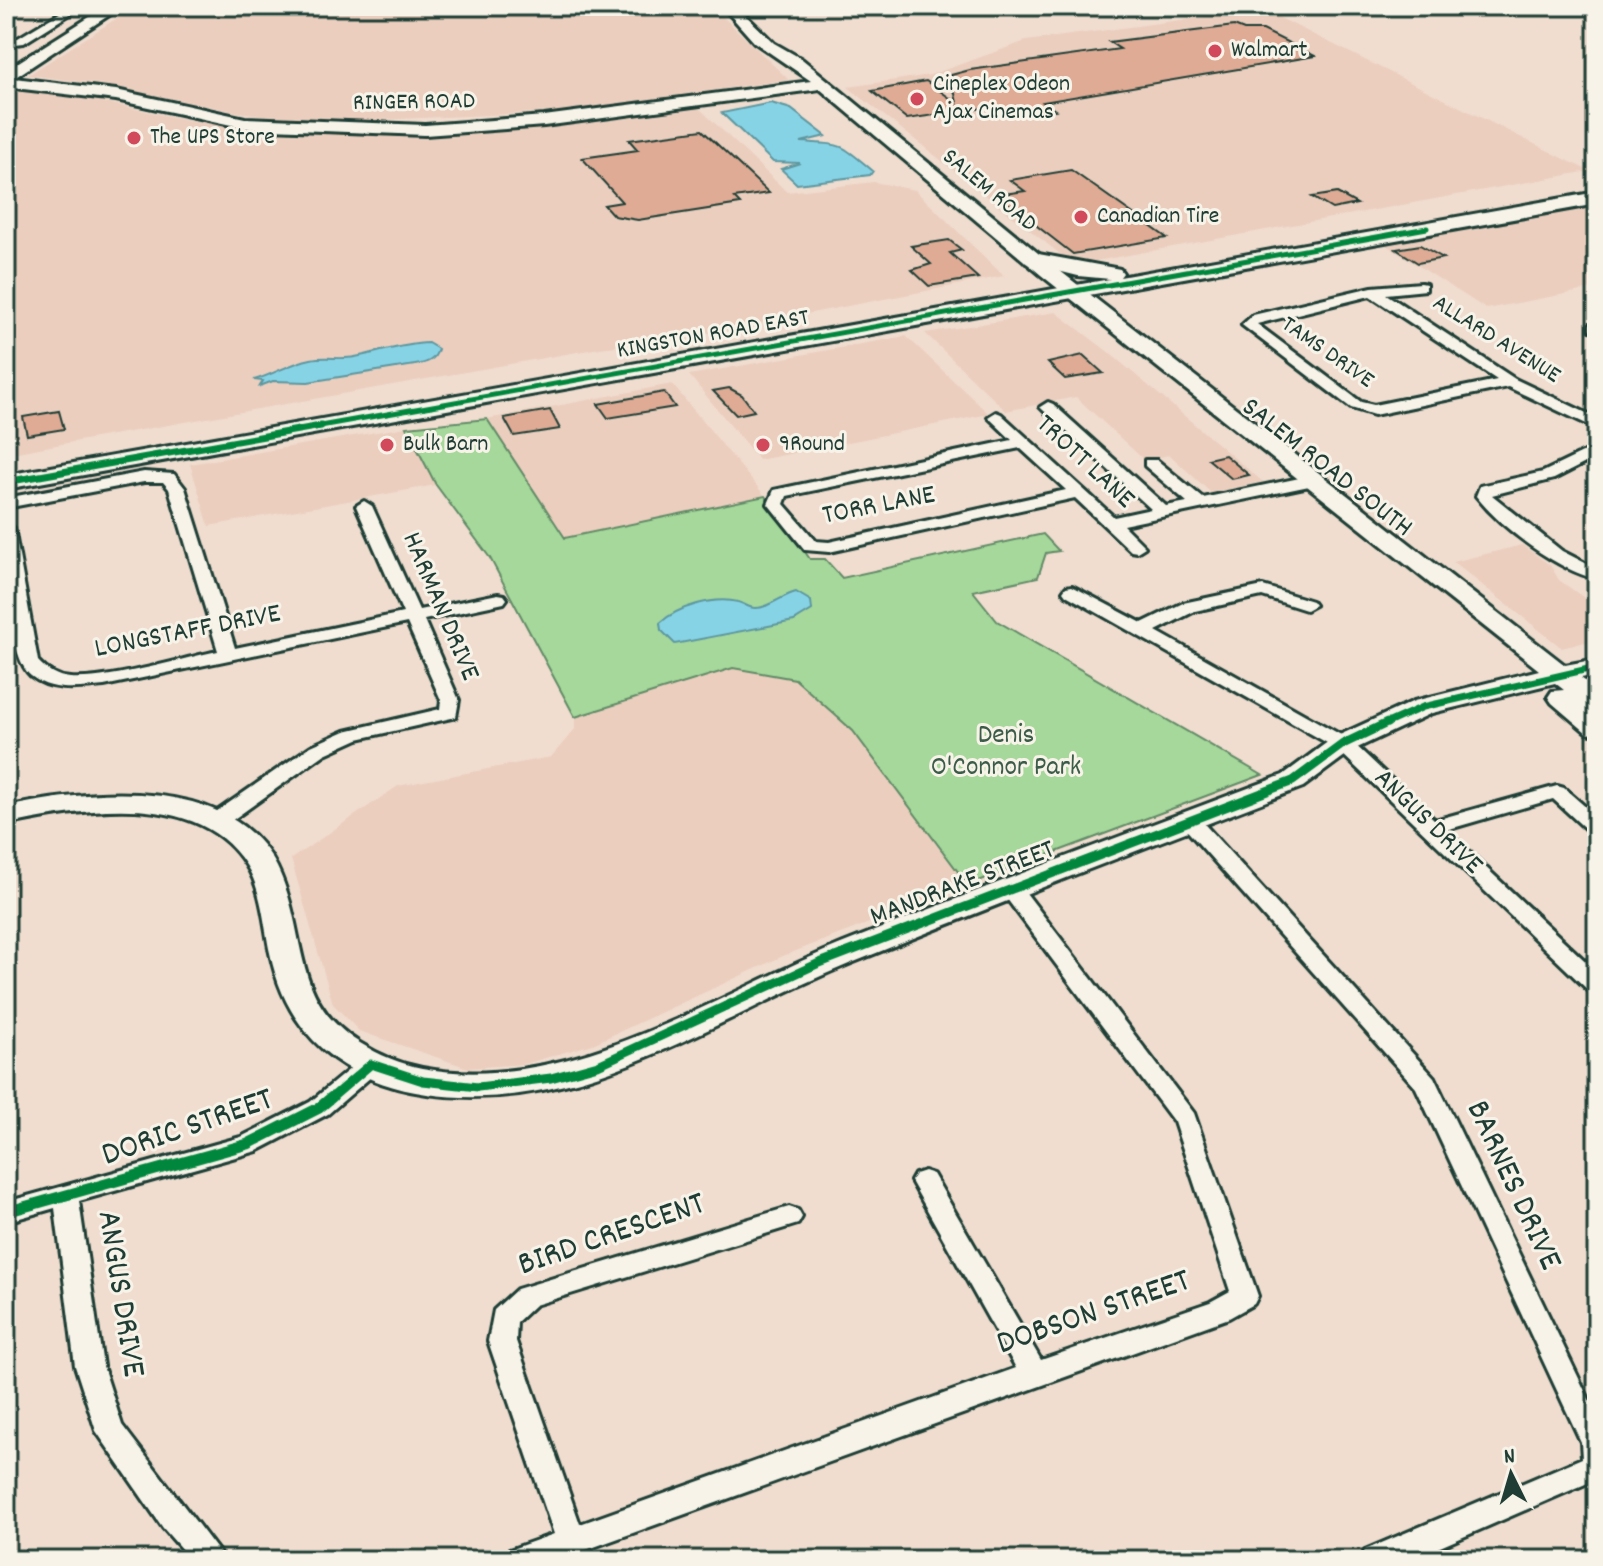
<svg xmlns="http://www.w3.org/2000/svg" width="1603" height="1566" viewBox="0 0 1603 1566" font-family="Dekko,sans-serif">
<rect width="100%" height="100%" fill="#f0ddcf"/>
<filter id="ink" filterUnits="userSpaceOnUse"><feTurbulence type="fractalNoise" baseFrequency=".0125" numOctaves="2"/><feDisplacementMap in="SourceGraphic" scale="16" xChannelSelector="R" yChannelSelector="G"/><feConvolveMatrix kernelMatrix="1 2 1 2 8 2 1 2 1" color-interpolation-filters="sRGB"/></filter>
<g filter="url(#ink)">
<path fill="#ebcebe" d="M136,6H718L721,15L789,80L560,112L354,121L301,120L236,112L104,85L28,75Z
M1262,9L1589,171L1074,265L848,87L930,75L1026,41Z
M6,89L61,93L188,120L255,130L329,134L505,131L698,107L787,192L874,182L915,190L1004,276L682,338L600,348L6,454Z
M1597,206V288L1486,309L1386,245Z
M1056,312L1106,350L1263,482L1211,493L1170,455L1144,460L1076,397L1006,411L925,333Z
M906,336L989,414L759,460L689,375Z
M672,384L765,496L565,538L487,419Z
M406,427L436,485L209,526L190,464Z
M1522,545L1550,565L1559,580L1597,607V639L1562,648L1453,562Z
M733,668L795,679L853,731L968,885L783,956L593,1044L525,1064L468,1068L359,1031L333,1004L291,859L398,786L551,757L575,729V717Z"/>
<path fill="#a5d89a" stroke="#628a67" stroke-width="2" d="M487,419L565,538L765,496L810,559H825L842,578L1043,534L1059,551L1046,553L1038,577L973,591L997,621L1262,775L968,885L853,731L795,679L733,668L575,717L490,558L436,485L406,427Z"/>
<path fill="#87d3e6" stroke="#5d979f" stroke-width="2" d="M771,103L791,109L826,136L801,142C845,145 839,142 873,171L870,175L797,184L781,169L800,163L773,162L722,113Z
M428,343L438,349C435,361 426,363 415,365L308,382L273,381L260,386L263,381L254,380C273,375 290,363 311,359C326,356 341,360 355,357C381,352 402,344 428,343Z
M796,592L811,601L812,610L794,621L675,644L661,630L660,623C677,607 714,596 738,602C744,603 748,608 755,608C767,609 783,595 796,592Z"/>
<path fill="#e0ab95" stroke="#1f3d34" stroke-width="2" d="M1234,26L1244,30H1263L1315,56L1043,102L1055,110L1035,113L1026,107L998,111L991,107L907,119L872,91L926,81L957,103L951,75L970,70L1120,49L1109,42Z
M702,130L769,193L734,198L740,204L638,220L614,216L604,205L622,202L582,158L638,150L629,140Z
M1071,170L1167,238L1073,254L997,195L1025,191L1010,180Z
M1337,193L1357,204L1332,209L1312,197Z
M949,240L962,250L950,253L978,278L929,286L912,270L931,264L911,246Z
M1420,245L1443,258L1418,263L1396,249Z
M1083,355L1103,373L1065,379L1048,363Z
M729,388L742,395L754,411L736,415L713,391Z
M664,392L675,407L608,418L598,404Z
M550,410L560,429L514,436L504,418Z
M59,411L64,429L27,435L23,417Z
M1225,455L1249,475L1232,479L1208,459Z"/>
<g fill="none" stroke-linecap="round" stroke-linejoin="round">
<g stroke="#1f3d34" stroke-width="6">
<path id="street" d="M71,6H83L24,43L6,45V39L18,38Z
M1421,283L1426,284V290L1386,294L1515,379L1597,418V429L1508,387L1374,415L1351,408L1242,325L1253,315L1372,287ZM1370,296L1497,380L1374,405L1361,402L1257,324Z
M1597,323V331L1590,330V324Z
M1048,402L1053,404L1166,506L1187,502L1145,466V460H1157L1203,498L1314,475L1322,480L1314,485L1123,525L1145,547L1137,552L1131,551L1075,498L829,552L805,550L768,504L774,490L1012,440L988,417L996,412L1001,414L1114,517L1151,509L1043,410L1040,407ZM1020,448L1066,490L829,542L816,541L784,504L787,496Z
M1597,446V457L1554,479L1492,495L1562,551L1597,569V579C1557,570 1501,528 1476,496L1480,486L1543,472Z
M144,472L174,474L185,488L235,648L403,613L356,506L364,501L372,506L419,610L498,594L504,595L507,599L504,603L424,620L459,700L456,717L358,739L325,754L224,826H210L207,821L210,816L311,746L345,731L440,709L441,700L407,623L104,686C80,688 52,693 31,676C6,654 6,557 6,523L14,528L38,661C46,670 57,677 70,678C107,681 179,659 218,651L169,489L163,482H144L6,508V498Z
M1072,586L1142,623L1183,603L1263,586L1312,601L1315,605L1306,610L1262,596L1195,611L1156,631L1350,740L1435,820L1557,786L1564,788L1597,817V835L1590,833L1553,799L1446,830L1597,972V993L1589,991L1336,748L1066,595L1063,591L1066,587Z
M1190,815L1197,816L1434,1077L1597,1416V1479L1410,1560H1361L1365,1550L1582,1458L1581,1442L1416,1088L1183,826L1180,821L1183,816Z
M1012,883L1020,885L1194,1113L1258,1296L1254,1304L1229,1318L558,1560H505L509,1550L554,1534L488,1341L494,1310L517,1289L789,1207L798,1210L802,1217L798,1224L535,1305L517,1322L516,1341L580,1524L1016,1368L911,1181L915,1174L924,1171L933,1174L1041,1360L1210,1302L1230,1291L1174,1122L1004,895L1001,890Z
M371,1055L379,1058L383,1064L379,1070L328,1114L257,1151L79,1201L103,1366L122,1425L225,1560H191L163,1528L96,1431L75,1366L55,1208L6,1222V1202L241,1137L310,1102L363,1058Z"/>
</g>
<g stroke="#1f3d34" stroke-width="6">
<path id="secondary" d="M107,6H123L14,78L116,90L245,118L425,125L544,116L811,81L754,42L722,6H736L774,43L802,59L1055,267L1565,665L1597,659V675L1581,678L1597,690V711L1593,710L1597,713V735L1587,733L1552,703L1548,697L1552,691L1564,690L1555,683L1432,713L1353,750L1303,787C1151,845 1000,903 849,964C713,1019 582,1116 427,1094C344,1082 287,1036 270,953C264,925 262,889 246,865C198,788 79,809 6,825V807C90,789 231,774 277,867C309,933 289,999 360,1043C379,1055 401,1064 422,1068C570,1096 718,992 851,940C994,883 1139,829 1283,775L1333,738L1414,701L1539,670L1041,275L820,89L544,126L425,135L245,128L116,100L6,87V70Z"/>
</g>
<g stroke="#1f3d34" stroke-width="6">
<path id="primary" d="M1597,192V204L6,489V475L1110,279L1078,276L1026,263L1023,259L1026,255L1033,253L1120,269L1123,273L1120,277Z"/>
</g>
<use href="#street" fill="#f7f3e8" fill-rule="evenodd"/>
<use href="#secondary" fill="#f7f3e8" fill-rule="evenodd"/>
<use href="#primary" fill="#f7f3e8" fill-rule="evenodd"/>
<g stroke="#f7f3e8" stroke-width="8">
<path id="cycleway-far3" d="M309,428L1427,228"/>
</g>
<g stroke="#f7f3e8" stroke-width="11">
<path id="cycleway-far2" d="M6,482L321,426
M1383,725L1423,707L1597,667"/>
</g>
<g stroke="#f7f3e8" stroke-width="14">
<path id="cycleway-far1" d="M330,1099L371,1064L423,1081L478,1087L551,1078L598,1065L817,964L1293,781L1343,744L1387,723"/>
</g>
<g stroke="#f7f3e8" stroke-width="16">
<path id="cycleway" d="M6,1212L248,1144L319,1108L332,1097"/>
</g>
<use href="#cycleway-far3" stroke="#00873e" stroke-width="5"/>
<use href="#cycleway-far2" stroke="#00873e" stroke-width="7"/>
<use href="#cycleway-far1" stroke="#00873e" stroke-width="9"/>
<use href="#cycleway" stroke="#00873e" stroke-width="11"/>
</g>
</g>
<g fill="#d1495b" stroke="#f7f3e8" stroke-width="3">
<circle cx="1215" cy="51" r="8"/>
<circle cx="917" cy="99" r="8"/>
<circle cx="134" cy="138" r="8"/>
<circle cx="1081" cy="217" r="8"/>
<circle cx="387" cy="445" r="8"/>
<circle cx="763" cy="445" r="8"/>
</g>
<g text-anchor="middle" dominant-baseline="central" stroke-width="6" stroke-linejoin="round" paint-order="stroke">
<g font-size="24" fill="#1f3d34" stroke="#f7f3e8" text-anchor="start">
<text x="1231" y="51">Walmart</text>
<text x="933" y="85">Cineplex Odeon<tspan x="933" dy="28">Ajax Cinemas</tspan></text>
<text x="150" y="138">The UPS Store</text>
<text x="1097" y="217">Canadian Tire</text>
<text x="403" y="445">Bulk Barn</text>
<text x="779" y="445">9Round</text>
</g>
<g font-size="24" fill="#1f3d34" stroke="#f7f3e8">
<text transform="translate(414 103) rotate(-1)">RINGER ROAD</text>
<text transform="translate(989 191) rotate(40)">SALEM ROAD</text>
<text transform="translate(713 335) rotate(-10)">KINGSTON ROAD EAST</text>
<text transform="translate(1496 340) rotate(32)">ALLARD AVENUE</text>
<text transform="translate(1327 353) rotate(35)">TAMS DRIVE</text>
</g>
<g font-size="28" fill="#1f3d34" stroke="#f7f3e8">
<text transform="translate(1084 463) rotate(43)">TROTT LANE</text>
<text transform="translate(1326 469) rotate(38)">SALEM ROAD SOUTH</text>
<text transform="translate(879 507) rotate(-11)">TORR LANE</text>
<text transform="translate(439 607) rotate(67)">HARMAN DRIVE</text>
<text transform="translate(188 633) rotate(-11)">LONGSTAFF DRIVE</text>
<text transform="translate(1427 823) rotate(44)">ANGUS DRIVE</text>
<text transform="translate(963 885) rotate(-21)">MANDRAKE STREET</text>
</g>
<g font-size="28" fill="#3a5c48" stroke="#f7f3e8">
<text x="1006" y="737">Denis<tspan x="1006" dy="32">O'Connor Park</tspan></text>
</g>
<g font-size="34" fill="#1f3d34" stroke="#f7f3e8">
<text transform="translate(188 1129) rotate(-19)">DORIC STREET</text>
<text transform="translate(1512 1186) rotate(65)">BARNES DRIVE</text>
<text transform="translate(612 1236) rotate(-19)">BIRD CRESCENT</text>
<text transform="translate(119 1294) rotate(81)">ANGUS DRIVE</text>
<text transform="translate(1094 1314) rotate(-19)">DOBSON STREET</text>
</g>
</g>
<rect width="1603" height="1566" fill="none" stroke="#f7f3e8" stroke-width="32"/>
<rect x="16" y="16" width="1571" height="1534" fill="none" stroke="#1f3d34" stroke-width="3" filter="url(#ink)"/>
<g transform="translate(1511 1474) rotate(355)" stroke="#f7f3e8" stroke-width="6" paint-order="stroke">
<path d="M0-6L14 30L0 20L-14 30Z" fill="#1f3d34"/>
<text y="-12" font-size="22" font-weight="bold" text-anchor="middle" fill="#1f3d34">N</text>
</g>
</svg>
